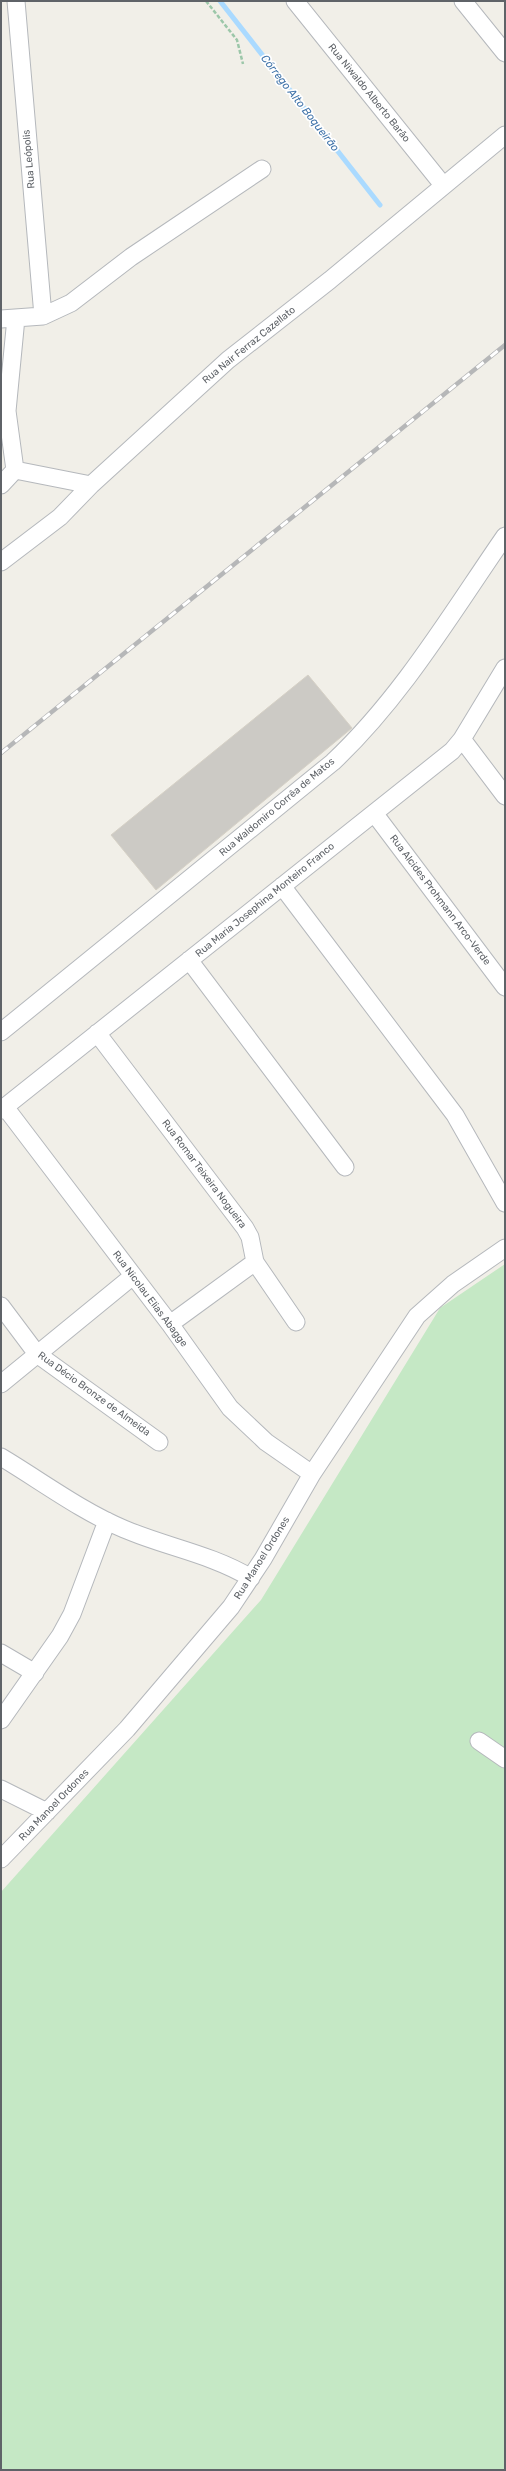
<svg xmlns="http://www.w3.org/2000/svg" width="506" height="2471" viewBox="0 0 506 2471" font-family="Rubik,sans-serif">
<rect width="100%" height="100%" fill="#f1efe8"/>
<path fill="#c5e8c5" d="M505,1264V2470H1V1892L261,1600L440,1308Z"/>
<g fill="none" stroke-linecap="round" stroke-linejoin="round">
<path stroke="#aadaff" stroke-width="5" d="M220,1L380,205"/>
</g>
<path fill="#cccac5" stroke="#d6d1c6" d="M308,675L352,728L156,890L111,835Z"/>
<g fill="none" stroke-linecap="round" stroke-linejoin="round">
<g stroke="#b5b8bc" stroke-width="19">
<path id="street" d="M16,1L43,316
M295,1L443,185
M463,1L505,53
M16,318L7,411L15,470L91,485
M1,319L43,316L71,303L131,257L262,169
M1,485L15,470
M1,562L60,517L91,485L228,360L330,280L505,135
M462,739L505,796
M374,813L505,987
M282,886L455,1115L505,1203
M189,960L345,1167
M1,1032L333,762C402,697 451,614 505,536
M97,1033L245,1228L250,1237L255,1262L296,1322
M5,1107L170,1324L230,1408L266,1442L312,1474
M1,1110L452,751L462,739L505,668
M1,1306L37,1354L159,1442
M170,1324L255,1262
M1,1384L133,1276
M1,1457C41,1481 81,1511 124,1529C166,1547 211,1554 251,1578
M1,1653L35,1673
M1,1720L60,1636L72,1614L107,1521
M479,1741L505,1759
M1,1789L47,1812
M1,1859L127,1729L231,1607L263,1559L312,1474L417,1316L453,1284L505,1248"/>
</g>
<path stroke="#9cc7a9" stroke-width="2.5" stroke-dasharray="4 2" stroke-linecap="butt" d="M206,1L237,40L243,64"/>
<use href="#street" stroke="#fff" stroke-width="17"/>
<g stroke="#b6b7b8" stroke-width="4.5">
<path id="rail" d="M1,753L505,345"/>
</g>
<use href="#rail" stroke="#fff" stroke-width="3" stroke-dasharray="9" stroke-linecap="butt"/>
</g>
<g text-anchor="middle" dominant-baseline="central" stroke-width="3.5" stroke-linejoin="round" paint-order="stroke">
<g font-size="10" fill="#5f6368" stroke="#fff">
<text transform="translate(369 93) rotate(51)">Rua Niwaldo Alberto Barão</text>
<text transform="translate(29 159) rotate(-95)">Rua Leópolis</text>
<text transform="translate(249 345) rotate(-39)">Rua Nair Ferraz Cazellato</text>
<text transform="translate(277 807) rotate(-40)">Rua Waldomiro Corrêa de Matos</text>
<text transform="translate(265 900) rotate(-39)">Rua Maria Josephina Monteiro Franco</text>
<text transform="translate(440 900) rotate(53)">Rua Alcides Prohmann Arco-Verde</text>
<text transform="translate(204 1174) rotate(53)">Rua Romar Teixeira Nogueira</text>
<text transform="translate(150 1299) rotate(53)">Rua Nicolau Elias Abagge</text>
<text transform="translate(94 1394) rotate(36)">Rua Décio Bronze de Almeida</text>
<text transform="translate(262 1558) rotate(-58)">Rua Manoel Ordones</text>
<text transform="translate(54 1805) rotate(-46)">Rua Manoel Ordones</text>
</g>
<g font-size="11" font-style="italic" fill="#4174aa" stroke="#fff">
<text transform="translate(300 103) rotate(52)">Córrego Alto Boqueirão</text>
</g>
</g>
<rect width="506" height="2471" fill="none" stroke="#5f6368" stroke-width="4"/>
</svg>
